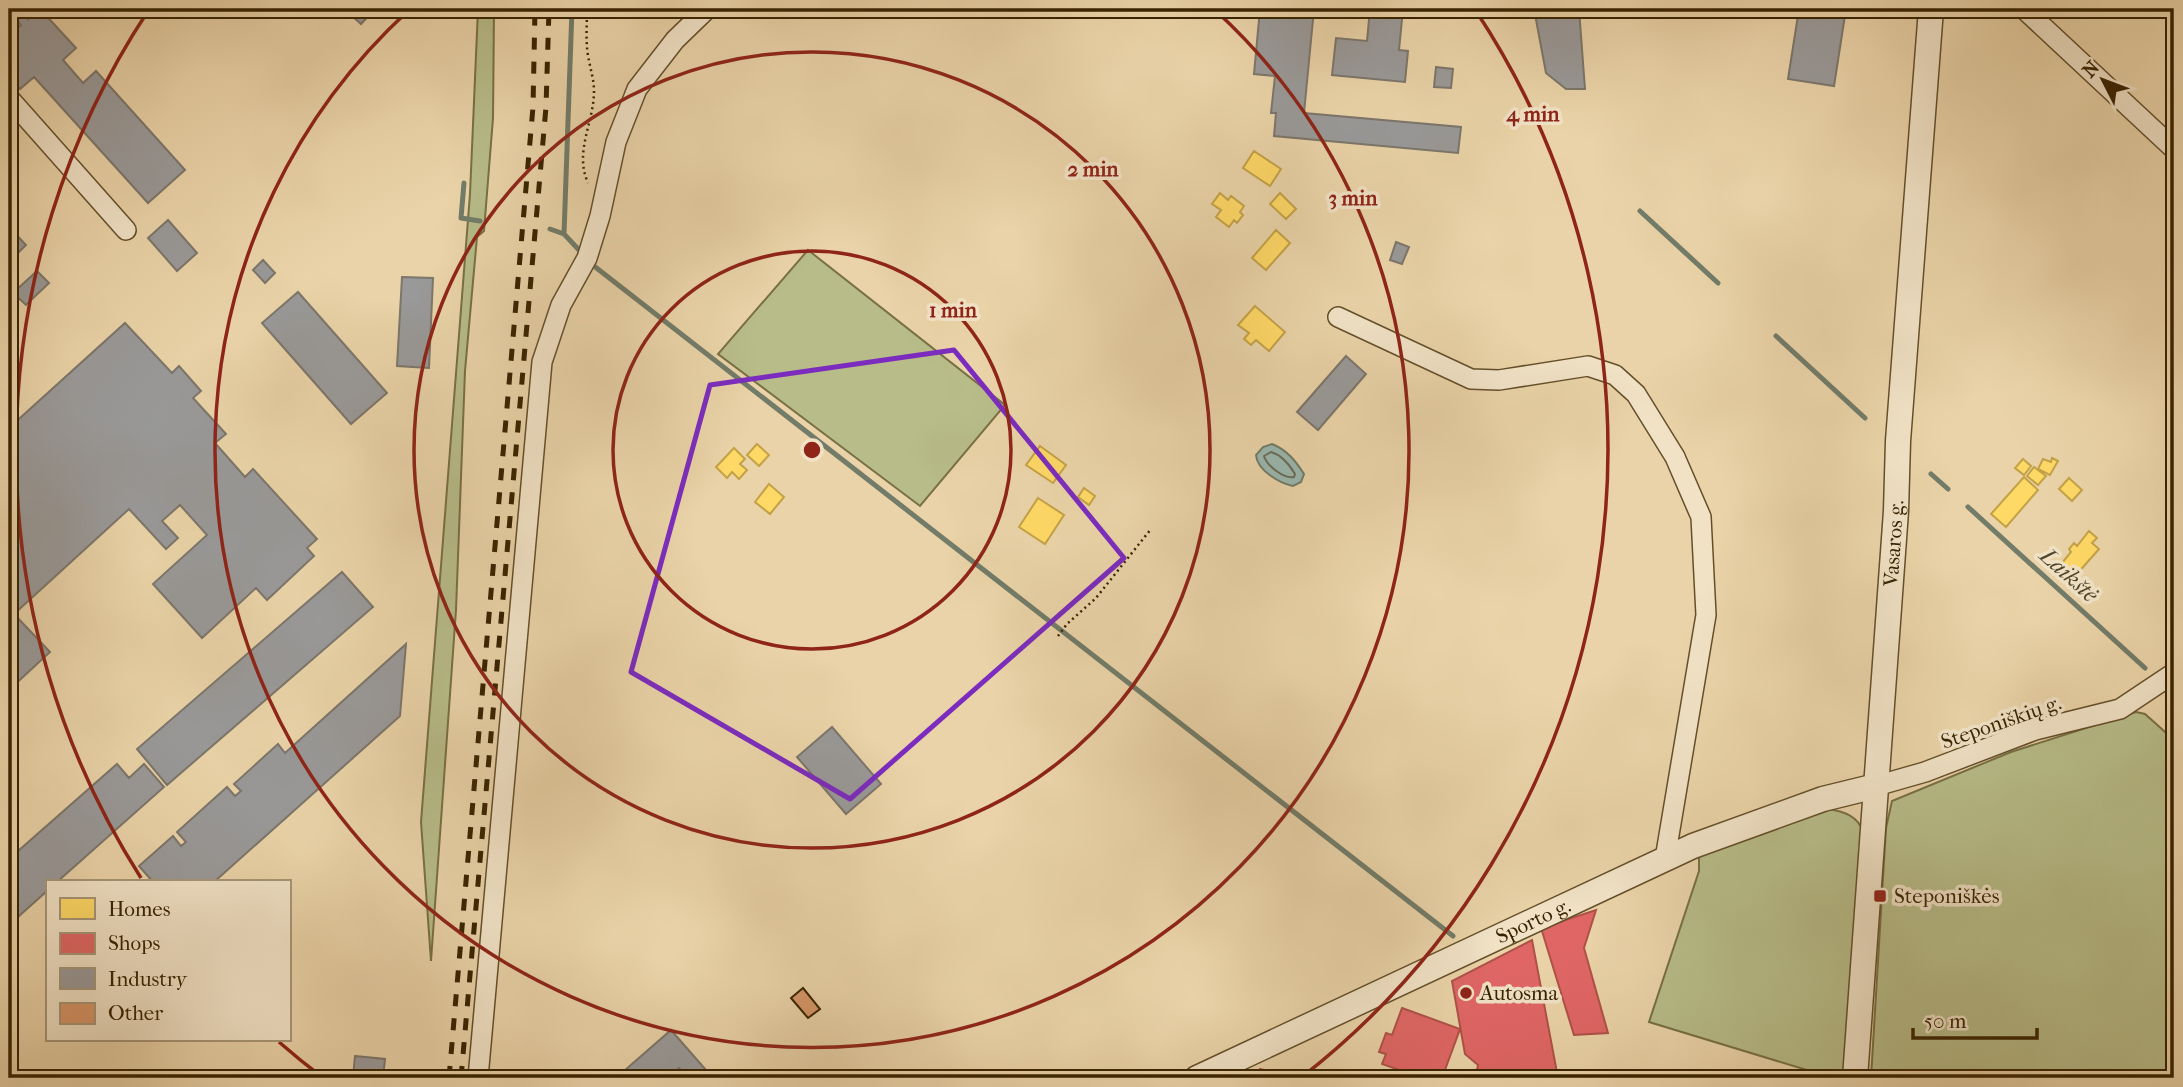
<svg xmlns="http://www.w3.org/2000/svg" width="2183" height="1087" viewBox="0 0 2183 1087" font-family="'IM FELL French Canon',serif">
<rect width="100%" height="100%" fill="#ead3a8"/>
<filter id="stains"><feTurbulence type="fractalNoise" baseFrequency=".00286" numOctaves="4"/><feColorMatrix values="0 0 0 0 .2 0 0 0 0 .09 0 0 0 0 .02 0 0 0 .5 -.17"/></filter>
<radialGradient id="worn" r=".72"><stop offset=".6" stop-color="#630" stop-opacity="0"/><stop offset="1" stop-color="#630" stop-opacity=".3"/></radialGradient>
<path fill="#b7bc88" stroke="#787044" stroke-width="2" d="M478,9H494L493,118L484,231L477,237L465,371L456,610L431,961L421,822L470,194Z
M808,250L1005,405L920,506L718,354Z
M2136,712L2145,714L2174,740V1078H1871L1886,828L1892,801L2011,752Z
M1827,809C1844,811 1858,816 1864,833L1843,1078H1833L1649,1022L1699,871V854Z"/>
<path fill="#99b7af" stroke="#727c69" stroke-width="2" d="M1272,444C1287,450 1295,460 1304,474L1301,482L1293,486C1279,483 1257,470 1256,455L1263,447Z"/>
<path fill="#ffd966" stroke="#c3a247" stroke-width="2" d="M1254,151L1281,169L1270,186L1243,168Z
M1220,193L1228,200L1231,196L1244,206L1240,212L1243,215L1237,223L1234,220L1229,227L1216,217L1221,210L1212,204Z
M1280,193L1296,209L1286,219L1270,204Z
M1276,230L1290,243L1266,270L1252,258Z
M1255,306L1285,332L1269,351L1256,340L1251,345L1244,339L1249,333L1238,325Z
M757,444L769,455L759,466L747,455Z
M1040,446L1066,465L1053,483L1026,465Z
M734,448L745,459L740,464L747,470L739,479L732,472L727,478L716,467Z
M2052,458L2058,461L2050,475L2038,469L2043,459L2051,462Z
M2023,459L2031,466L2024,475L2015,468Z
M2034,467L2046,476L2038,485L2027,476Z
M2024,477L2038,490L2006,527L1991,514Z
M2069,478L2082,490L2072,501L2059,489Z
M769,484L784,497L770,514L755,502Z
M1084,488L1095,496L1089,505L1078,497Z
M1038,498L1064,515L1045,544L1019,527Z
M2089,531L2097,538L2092,543L2099,549L2076,575L2062,563L2071,552L2069,549L2074,543L2077,546Z"/>
<path fill="#e06666" stroke="#ae5247" stroke-width="2" d="M1596,910L1584,948L1608,1033L1574,1035L1541,928Z
M1532,940L1558,1078H1488L1476,1075L1478,1065L1465,1054L1452,981Z
M1402,1008L1460,1029L1442,1078H1433L1417,1072L1416,1076L1382,1064L1386,1054L1379,1052L1386,1033L1392,1035Z
M1260,1069L1281,1074L1280,1078H1258Z"/>
<path fill="#999" stroke="#7c766b" stroke-width="2" d="M40,9L76,48L63,60L83,83L96,71L185,170L148,203L34,77L20,89L9,77V36L21,25L16,19L23,12L28,19Z
M357,9H375L361,24L351,15Z
M1260,9H1314L1304,113L1461,127L1458,153L1274,136L1276,113H1271L1275,76L1254,74Z
M1370,9H1403L1399,50L1408,51L1405,82L1332,75L1336,38L1367,41Z
M1534,9H1579L1585,89H1566L1546,73Z
M1799,9H1846L1834,86L1788,79Z
M1436,67L1453,69L1451,88L1434,87Z
M168,220L197,253L177,271L148,238Z
M9,227L26,245L13,258L9,254Z
M1396,242L1409,247L1402,264L1390,260Z
M263,260L275,273L265,283L253,270Z
M37,271L49,283L26,305L13,293Z
M402,277L433,278L429,368L397,366Z
M298,292L387,393L351,424L262,323Z
M125,323L172,373L179,366L201,391L193,398L226,434L215,443L245,477L253,469L317,539L307,548L314,556L267,600L256,588L202,638L153,584L207,535L180,505L162,521L178,538L166,549L129,509L14,614L50,652L9,690V428Z
M1346,356L1366,374L1318,430L1297,412Z
M342,572L373,607L167,785L137,749Z
M406,644L400,716L214,882H153L139,866L173,836L181,846L186,842L177,832L227,787L235,796L241,791L234,784L278,744L285,753Z
M832,727L881,784L846,814L797,757Z
M117,764L129,778L144,764L164,787L57,882H47V891L9,925V859Z
M671,1030L713,1078H688L679,1068L668,1078H616Z
M355,1056L385,1059L383,1078H353Z"/>
<g fill="none" stroke-linecap="round" stroke-linejoin="round">
<path stroke="#686d58" stroke-width="2" d="M1271,452C1282,455 1289,464 1295,474L1294,477C1284,479 1267,466 1264,456Z"/>
<path stroke="#727c69" stroke-width="5" d="M464,183L461,218L480,221
M1640,211L1718,283
M550,229L564,234L580,251
M564,234L572,9
M594,266L1453,936
M1776,336L1865,418
M1931,474L1948,489
M1968,507L2145,668
M2172,692L2174,694"/>
</g>
<path fill="#d79668" stroke="#382300" stroke-width="2" d="M803,988L820,1009L808,1018L791,998Z"/>
<g fill="none" stroke-linecap="round" stroke-linejoin="round">
<g stroke="#644f2a" stroke-width="22">
<path id="minor" d="M2024,9L2174,149
M9,98L126,230
M1338,317L1471,379L1499,380L1588,366L1615,375L1636,394L1675,457L1701,517L1706,615L1665,859
M1876,786L1925,772L2035,730L2120,709L2174,673
M478,1078L542,362L561,305L587,258L600,216L616,142L637,89L675,40L707,9"/>
</g>
<g stroke="#644f2a" stroke-width="27">
<g id="tertiary">
<path id="s1" d="M1197,1078L1693,846L1823,799L1876,786"/>
<path id="s2" d="M1855,1078L1896,511L1898,441L1931,9"/>
</g>
</g>
<path stroke="#382300" stroke-width="2.5" stroke-dasharray="2 3.5" stroke-linecap="butt" d="M587,9C587,22 586,35 587,47C588,62 594,77 594,91C594,123 574,151 588,183
M1058,636L1067,624L1096,598L1151,529"/>
<use href="#minor" stroke="#f1e2c6" stroke-width="19"/>
<use href="#tertiary" stroke="#f1e2c6" stroke-width="24"/>
<path stroke="#382300" stroke-width="5" stroke-dasharray="12 12" stroke-linecap="butt" d="M449,1078L533,107L535,9
M461,1078L546,107L549,9"/>
</g>
<path fill="none" stroke="#7b2cbf" stroke-width="5" stroke-linejoin="round" d="M954,350L1124,558L850,799L631,672L710,385Z"/>
<g fill="none" stroke="#8f2418" stroke-width="3.5">
<circle cx="812" cy="450" r="199"/>
<circle cx="812" cy="450" r="398"/>
<path d="M1215 10A597 597 0 1 1 409 10"/>
<path d="M322 1077A796 796 0 0 1 279 1042M141 878A796 796 0 0 1 148 11M1476 11A796 796 0 0 1 1302 1077"/>
</g>
<g fill="#8f2418" stroke="#f1e2c6" stroke-width="2.5">
<rect x="1873" y="889" width="14" height="14" rx="3.5"/>
<circle cx="1466" cy="993" r="7"/>
</g>
<g text-anchor="middle" dominant-baseline="central" stroke-width="7" stroke-linejoin="round" paint-order="stroke">
<g font-size="21" fill="#382300" stroke="#f1e2c6">
<text stroke="none"><textPath href="#s2" startOffset="536">Vasaros g.</textPath></text>
<text transform="translate(2001 722) rotate(-19)">Steponiškių g.</text>
<text stroke="none"><textPath href="#s1" startOffset="371">Sporto g.</textPath></text>
</g>
<g font-size="21" fill="#382300" stroke="#f1e2c6" text-anchor="start">
<text x="1894" y="896">Steponiškės</text>
<text x="1480" y="993">Autosma</text>
</g>
<g font-size="23" font-style="italic" fill="#50482c" stroke="#f1e2c6">
<text transform="translate(2069 575) rotate(42)">Laikštė</text>
</g>
</g>
<circle cx="812" cy="450" r="10" fill="#8f2418" stroke="#f1e2c6" stroke-width="3.5"/>
<g font-size="21" text-anchor="middle" font-weight="bold" fill="#8f2418" stroke="#f1e2c6" stroke-width="7" stroke-linejoin="round" paint-order="stroke">
<text x="1533" y="121">4 min</text>
<text x="1093" y="176">2 min</text>
<text x="1353" y="205">3 min</text>
<text x="953" y="317">1 min</text>
</g>
<rect width="2183" height="1087" fill="none" stroke="#ead3a8" stroke-width="35"/>
<rect x="10" y="10" width="2162" height="1066" fill="none" stroke="#382300" stroke-width="3.5"/>
<rect x="18" y="18" width="2148" height="1052" fill="none" stroke="#382300" stroke-width="2"/>
<rect x="46" y="880" width="245" height="161" fill="#f1e2c6" stroke="#a79677" stroke-width="2"/>
<rect x="60" y="898" width="35" height="21" fill="#ffd966" stroke="#a79677" stroke-width="2"/>
<text x="108" y="916" font-size="21" fill="#382300">Homes</text>
<rect x="60" y="933" width="35" height="21" fill="#e06666" stroke="#a79677" stroke-width="2"/>
<text x="108" y="950" font-size="21" fill="#382300">Shops</text>
<rect x="60" y="968" width="35" height="21" fill="#999999" stroke="#a79677" stroke-width="2"/>
<text x="108" y="986" font-size="21" fill="#382300">Industry</text>
<rect x="60" y="1003" width="35" height="21" fill="#d79668" stroke="#a79677" stroke-width="2"/>
<text x="108" y="1020" font-size="21" fill="#382300">Other</text>
<g transform="translate(2103 80) rotate(312)" stroke="#f1e2c6" stroke-width="5" paint-order="stroke">
<path d="M0-5L12 26L0 18L-12 26Z" fill="#382300"/>
<text y="-10" font-size="19" font-weight="bold" text-anchor="middle" fill="#382300">N</text>
</g>
<path d="M1913 1028v10h124v-10" fill="none" stroke="#382300" stroke-width="3.5"/>
<text x="1924" y="1028" font-size="21" fill="#382300" stroke="#f1e2c6" stroke-width="5" paint-order="stroke">50 m</text>
<rect width="100%" height="100%" filter="url(#stains)"/>
<rect width="100%" height="100%" fill="url(#worn)"/>
</svg>
